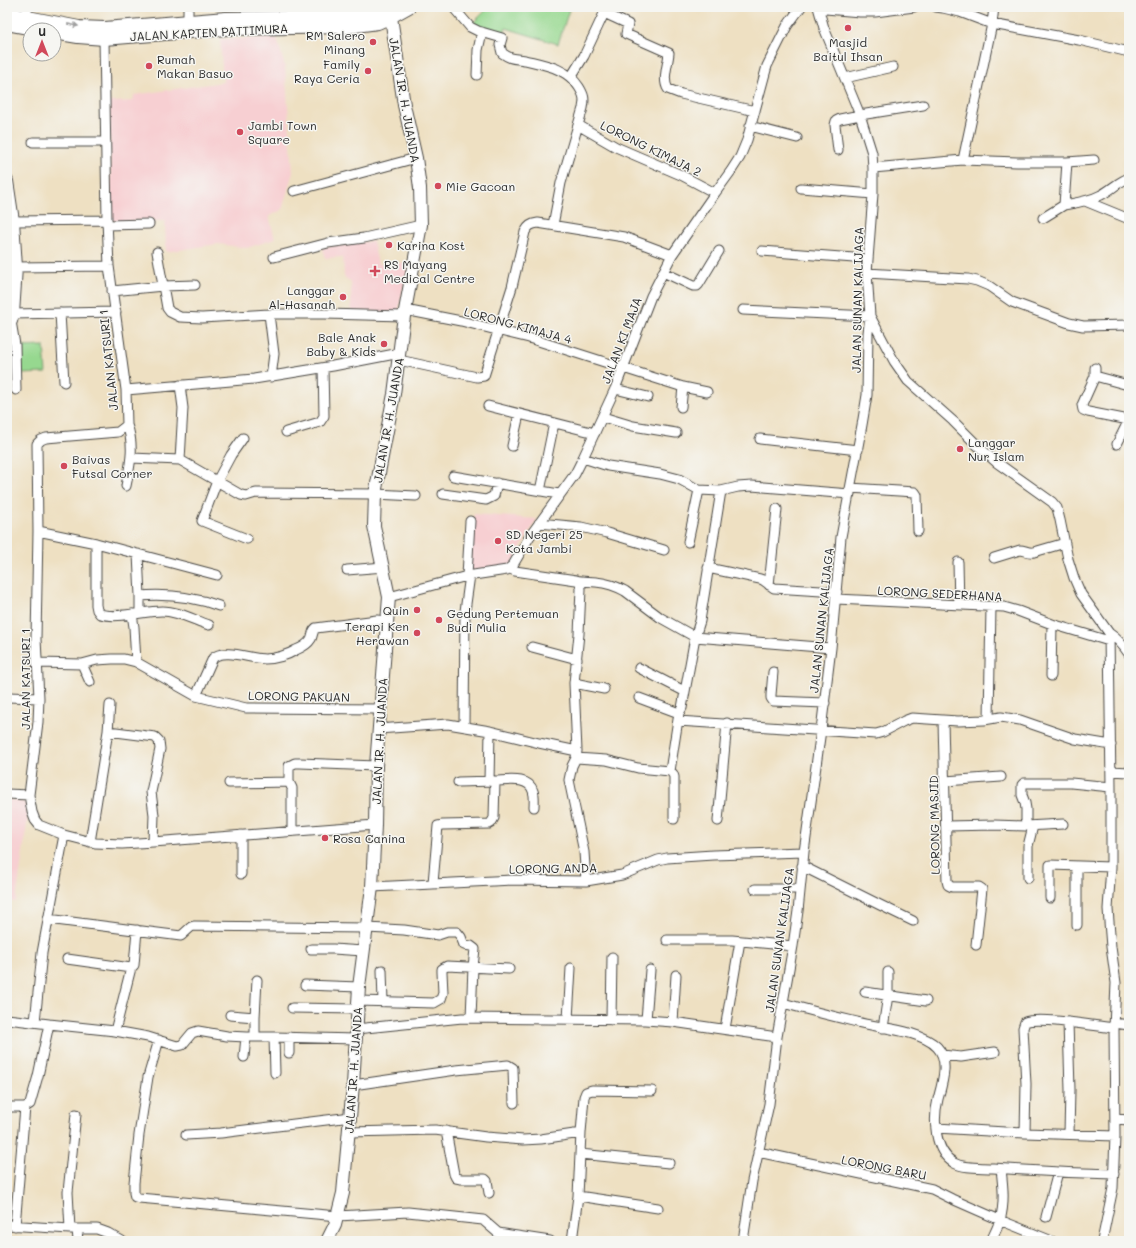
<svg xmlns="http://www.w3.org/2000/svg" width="1136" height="1248" viewBox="0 0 1136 1248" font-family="Mali,sans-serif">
<rect width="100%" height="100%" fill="#f6f6f2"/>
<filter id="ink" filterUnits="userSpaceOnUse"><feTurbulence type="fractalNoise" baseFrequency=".025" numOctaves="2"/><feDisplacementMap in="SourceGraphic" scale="8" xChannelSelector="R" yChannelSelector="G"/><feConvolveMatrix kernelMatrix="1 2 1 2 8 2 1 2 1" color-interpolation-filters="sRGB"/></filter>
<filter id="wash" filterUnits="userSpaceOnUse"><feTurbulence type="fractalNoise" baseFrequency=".012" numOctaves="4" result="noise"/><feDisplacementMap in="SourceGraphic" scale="16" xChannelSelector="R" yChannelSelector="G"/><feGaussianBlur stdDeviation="0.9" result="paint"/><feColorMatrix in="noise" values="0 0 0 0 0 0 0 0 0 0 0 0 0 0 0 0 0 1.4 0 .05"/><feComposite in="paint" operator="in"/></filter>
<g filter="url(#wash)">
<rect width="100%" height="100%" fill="#eee0c2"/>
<path fill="#f7cfd2" d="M277,38L285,67L293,172L282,210L269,216L275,239L247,248L218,244L166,252L165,221H111L109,102L133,101L134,95L223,82L220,39Z
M373,241L378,264L409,263L398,313L351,311V282L344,277L343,257L325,258L322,247Z
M474,514L537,519L512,564L502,569L469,571Z
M7,799L20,801L26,803L27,807L28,816L16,902L7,901Z"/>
<path fill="#96d88f" stroke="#60825d" d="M489,7H570L558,44L506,28L502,38L470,26Z
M44,346L46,373L20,374L19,347Z"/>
</g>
<g filter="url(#ink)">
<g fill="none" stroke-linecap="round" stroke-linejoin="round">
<g stroke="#484642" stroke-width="11">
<path id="minor" d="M27,7V17
M188,7V21
M453,7L470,27L478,31L502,38L500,45L502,53C512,60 514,58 525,60C545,65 567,68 579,87C584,95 585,99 583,108L561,183L553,225
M821,7L826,9L860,12H875L914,7
M936,7L943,8L960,12L992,24L1079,40L1129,52
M604,13L628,24L626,34L669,53C668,65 662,79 668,89L681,94L755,111
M104,39L107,220L109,266L126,390L127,425L118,432L46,438L41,440L37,444L38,531L36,639L39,698L38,722L29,795L32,812L35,820L39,825L64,835L95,843L122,844L153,842L375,825
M477,75L478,50L482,32
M571,77L584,56L607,7
M845,78L893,67
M578,125L616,147L681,175L715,193
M750,126L797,138
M33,142H106
M838,150L835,125L836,121L840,119L860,115L923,105
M963,160L992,24L994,7
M873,168L963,160L1017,162H1067L1094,160
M801,188L873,194
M294,191L416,158
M1085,201L1129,219
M1064,205C1076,203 1090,201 1101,195C1111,190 1119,181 1129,178
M1043,218L1064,205L1067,162
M13,221L107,220
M107,225L149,224
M762,251L867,259
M157,252L167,308L170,312L180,317L202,318L269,314H325L404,316
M274,257L328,243L364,238L421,225
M16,267L109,266
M663,272L693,286H697L699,284L719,251
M867,273L968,279L977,281L989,286L1012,302L1069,323L1083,326L1129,325
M112,291L163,286L195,285
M405,310L461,321L529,338L683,387L707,392
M743,310L870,316
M60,313L64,382
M13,314L116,312
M269,314L274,354L271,377
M870,316L894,361L908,381L953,421L979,447L996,462L1052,502L1057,508L1060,520L1068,559L1074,578L1081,594L1109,633L1111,787V867L1108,909L1111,947L1116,983L1114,1028L1115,1136L1113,1188L1102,1241
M11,321L15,345L16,390
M399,360L477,377L484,376L512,287L525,232C528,226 531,224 538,223L624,237L672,255
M1095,368V376L1082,405L1083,410L1088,412L1129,420
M1095,376L1128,385
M180,385L183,408L180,460
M615,389L648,397
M126,390L254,379L333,366L400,353
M488,406L595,433
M681,407L683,387
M603,417L633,426L676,433
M286,432L320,422L324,416L323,368
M243,438L231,455L217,481L202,521L247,539
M760,439L858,450
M1117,444L1129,420
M512,446L519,414
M131,458L180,460L241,495L246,496L256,493L375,494L416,496
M583,458L608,466L660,474L679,479L699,490L721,491L738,487L752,486L850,494
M453,476L559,494
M126,486C130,465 135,446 127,425
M850,488L915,492L917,495L918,531
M540,491L554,423
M443,494L486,500L494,496L497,483
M539,523L581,527L607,533L664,550
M38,531L96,543L217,575
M688,542L699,490
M96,543V605L97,610L100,614C117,619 144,611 162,611C178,611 194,620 209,625
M138,554L140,596
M994,558L1020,550C1025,550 1028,553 1034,552L1065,543
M958,562L959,605
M708,568L760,579L763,580L774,588L837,592
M510,569L515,571L576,580C582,582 589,581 596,582C606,583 616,586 625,591L661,618L695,637L831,648
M347,570L384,567
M467,576L470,521
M580,581L581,589L579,634L574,683L577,751L576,758L572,766L569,780L584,852L586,881
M769,585L777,509
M389,597L467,576L507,570L513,565L530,536L575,474L583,458L615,389L651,296L672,255L715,193L731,171L740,157L747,140L767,66L787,26L801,7
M836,599L1004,607L1018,611L1052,624L1109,641
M140,613V596C166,594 194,597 219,606
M132,614L134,627L136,662
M1109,633C1118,639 1123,645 1129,654
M532,647L577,659
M37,663L82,664L97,660L112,659H124L136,662L196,696L246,708L380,709
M82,664L90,682
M639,668L684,691
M773,672L771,695V698L773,701L825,703
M1051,676L1052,624
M574,683L604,689
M196,696L213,658C224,648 251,659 265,659C275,659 288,655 296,650C301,648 308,644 311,639C313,635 312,631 316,628L377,620L388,621
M7,697L39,698
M639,698L679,713
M989,719L991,606
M678,721L876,734L883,732L904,721L912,718L958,721L984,720L1001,717L1020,720L1075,739L1111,745
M943,721L947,881L948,885L952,887H979L982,889L976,945
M464,726L465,611L470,575
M378,729L448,724L490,731L539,743L577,751
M108,731L155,737L159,741L160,749L151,792L154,815L153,842
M576,758L606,760L638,768L670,771L673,774L674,777V819
M670,771L679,713L682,708L695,637L700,621L721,491
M1111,771L1129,772
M489,781L490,731
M495,781C506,781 529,776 533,791C535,796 534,803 534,807
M945,781L1001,777
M229,783L289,782
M7,794L29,795
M718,821L727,723
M946,826L994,825L1026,826L1063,824
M1026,826V809L1025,803L1022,795V785L1024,783H1071L1111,787
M292,831V788L289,782V766L295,763H300L376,766
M241,835V874
M90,842L108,731L110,705
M802,866L880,905L913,921
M1077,866V925
M1028,878V846L1033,826
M433,883L438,826L443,825L489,824L491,823L494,818L495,781L458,782
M372,887L513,880L586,881L622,875L658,860L667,858L713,855L804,852
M755,889H800
M1050,898V865L1111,867
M48,919L181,936L191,927L194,926L367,928L404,930L438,935L447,932H457L461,937L464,945L471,946L475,949L473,967L471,1018
M667,940H732L793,946
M311,949H333L363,951
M67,959L131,968L134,965L137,930
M382,970L383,1002
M305,985L359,987
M865,992L926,1001
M358,1001L434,1003L441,999L443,993L442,972V969L447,966L509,969
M783,1003C808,1010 832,1016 857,1022C879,1028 920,1030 937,1047C950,1060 942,1084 938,1099C933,1119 934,1151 954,1163C965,1169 981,1167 993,1168C1033,1171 1073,1173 1114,1174
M292,1008L358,1009
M230,1015L255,1017V1037
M255,1017L257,980
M7,1019L49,1024L38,1076L30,1104L25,1107H7
M568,1019L571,968
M611,1020L612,957
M646,1020L650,970
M35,1022L42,953L64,835
M673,1022L676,975
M1068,1022L1070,1090L1069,1134
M1114,1023L1129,1025
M49,1024L115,1031L148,1037L177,1046L182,1045L192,1033L198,1031L227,1036L246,1037H274L356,1039
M883,1028L888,995V972
M356,1029L462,1018L646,1020L673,1022L777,1037
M725,1029L740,941
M115,1031L131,968
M274,1037L275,1073
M289,1037V1053
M159,1040L148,1077L139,1135L134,1183V1193L135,1197L139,1198L338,1216L408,1212L483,1220L498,1233L550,1241
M942,1055L961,1057L995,1052
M244,1057L246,1037
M353,1085L456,1070L508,1065L513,1068L514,1103
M1115,1119L1129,1120
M936,1128L1025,1133L1115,1136
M446,1131L454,1174L456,1178L461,1179H485L487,1181L489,1193
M349,1132L435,1130L486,1137L523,1140L541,1139L581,1133
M1025,1133L1026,1084L1023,1028L1025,1022C1038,1016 1096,1026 1114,1028
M186,1135L221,1133L351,1117
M758,1152L932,1189L952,1199L1002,1221L1052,1241
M580,1154L669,1163
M578,1196L658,1208
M1046,1217L1058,1172
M7,1225L70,1229H97L108,1233L122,1241
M15,1226L25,1107
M70,1229L68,1192L76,1114
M77,1229L78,1241
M572,1241L578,1196L581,1133L584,1097L586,1092L592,1090L652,1091
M743,1241L752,1181L769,1104L777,1037L793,946L798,911L804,852L821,730L831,648L841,537L862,425L867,395L868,333L870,316L867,273L873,194V168L872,153L860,115L824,28L818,7
M991,1241C994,1234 998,1227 1000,1220C1005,1203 1003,1186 1001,1169"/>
</g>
<g stroke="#484642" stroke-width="14">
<path id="major" d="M7,13L79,27L105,28L226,18L357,16L375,12L388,7
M7,24L39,30
M54,33L78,37L104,39L227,29L348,27L378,23L391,17L409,7
M7,181L13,221L16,267L13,314L11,321L7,324
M327,1241L335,1225L343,1193L353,1085L359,987L372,887L375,825L376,766L389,597L374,526L375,494L394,394L404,316L421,225L420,188L416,158L404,105L391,17L388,7"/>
</g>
<use href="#minor" stroke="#fff" stroke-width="9"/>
<use href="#major" stroke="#fff" stroke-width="12"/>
</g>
<defs><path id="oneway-solid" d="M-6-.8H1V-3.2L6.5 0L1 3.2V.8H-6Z"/></defs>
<use fill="#a0a0a0" href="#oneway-solid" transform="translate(73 25) rotate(11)"/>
</g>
<g fill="#d1495b" stroke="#f6f6f2" stroke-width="1.5">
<circle cx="848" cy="28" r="4"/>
<circle cx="373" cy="42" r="4"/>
<circle cx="149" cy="66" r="4"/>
<circle cx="368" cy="71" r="4"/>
<circle cx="240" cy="132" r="4"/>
<circle cx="438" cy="186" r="4"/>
<circle cx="389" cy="245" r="4"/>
<path d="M373 265h4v4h4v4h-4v4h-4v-4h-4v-4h4z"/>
<circle cx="343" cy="297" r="4"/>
<circle cx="384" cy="344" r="4"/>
<circle cx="960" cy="449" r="4"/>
<circle cx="64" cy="466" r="4"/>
<circle cx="498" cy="541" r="4"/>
<circle cx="417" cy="610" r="4"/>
<circle cx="439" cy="620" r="4"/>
<circle cx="417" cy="633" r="4"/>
<circle cx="325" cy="838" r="4"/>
</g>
<g text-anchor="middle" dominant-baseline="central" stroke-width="3" stroke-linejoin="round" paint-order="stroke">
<g font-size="12" fill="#2b2b2b" stroke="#f6f6f2">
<text transform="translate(209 32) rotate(-3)">JALAN KAPTEN PATTIMURA</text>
<text transform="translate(405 100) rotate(80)">JALAN IR. H. JUANDA</text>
<text transform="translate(651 148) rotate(26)">LORONG KIMAJA 2</text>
<text transform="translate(857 300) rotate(-89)">JALAN SUNAN KALIJAGA</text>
<text transform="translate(518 325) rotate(15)">LORONG KIMAJA 4</text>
<text transform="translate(621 340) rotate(-69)">JALAN KI MAJA</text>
<text transform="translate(108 360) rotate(-96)">JALAN KATSURI 1</text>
<text transform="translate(388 420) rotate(-80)">JALAN IR. H. JUANDA</text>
<text transform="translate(940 593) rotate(3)">LORONG SEDERHANA</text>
<text transform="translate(821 620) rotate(-84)">JALAN SUNAN KALIJAGA</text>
<text transform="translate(25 679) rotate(-90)">JALAN KATSURI 1</text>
<text transform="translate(299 696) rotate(1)">LORONG PAKUAN</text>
<text transform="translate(379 741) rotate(-87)">JALAN IR. H. JUANDA</text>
<text transform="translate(934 825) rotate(-91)">LORONG MASJID</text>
<text transform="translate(553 868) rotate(-1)">LORONG ANDA</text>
<text transform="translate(779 940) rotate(-82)">JALAN SUNAN KALIJAGA</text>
<text transform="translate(353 1070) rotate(-86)">JALAN IR. H. JUANDA</text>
<text transform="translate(884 1167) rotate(11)">LORONG BARU</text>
</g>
<g font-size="12" fill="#2b2b2b" stroke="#f6f6f2" text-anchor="start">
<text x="365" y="35" text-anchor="end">RM Salero<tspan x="365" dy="14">Minang</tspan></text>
<text x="848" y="42" text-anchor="middle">Masjid<tspan x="848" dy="14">Baitul Ihsan</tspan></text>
<text x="157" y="59">Rumah<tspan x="157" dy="14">Makan Basuo</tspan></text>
<text x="360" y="64" text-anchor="end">Family<tspan x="360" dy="14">Raya Ceria</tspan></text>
<text x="248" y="125">Jambi Town<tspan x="248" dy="14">Square</tspan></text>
<text x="446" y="186">Mie Gacoan</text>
<text x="397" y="245">Karina Kost</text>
<text x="384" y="264">RS Mayang<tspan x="384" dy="14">Medical Centre</tspan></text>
<text x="335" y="290" text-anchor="end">Langgar<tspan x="335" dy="14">Al-Hasanah</tspan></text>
<text x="376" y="337" text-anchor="end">Bale Anak<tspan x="376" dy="14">Baby &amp; Kids</tspan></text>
<text x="968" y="442">Langgar<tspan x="968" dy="14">Nur Islam</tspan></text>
<text x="72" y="459">Baivas<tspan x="72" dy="14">Futsal Corner</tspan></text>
<text x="506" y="534">SD Negeri 25<tspan x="506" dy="14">Kota Jambi</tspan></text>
<text x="409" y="610" text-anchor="end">Quin</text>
<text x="447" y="613">Gedung Pertemuan<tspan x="447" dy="14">Budi Mulia</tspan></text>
<text x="409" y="626" text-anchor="end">Terapi Ken<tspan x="409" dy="14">Herawan</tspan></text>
<text x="333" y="838">Rosa Canina</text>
</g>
</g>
<rect width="1136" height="1248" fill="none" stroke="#f6f6f2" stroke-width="24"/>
<g transform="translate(42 42)"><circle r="19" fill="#f6f6f2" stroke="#a5a5a2"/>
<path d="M0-3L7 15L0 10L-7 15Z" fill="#d1495b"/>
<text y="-6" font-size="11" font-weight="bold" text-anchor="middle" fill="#2b2b2b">U</text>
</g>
</svg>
